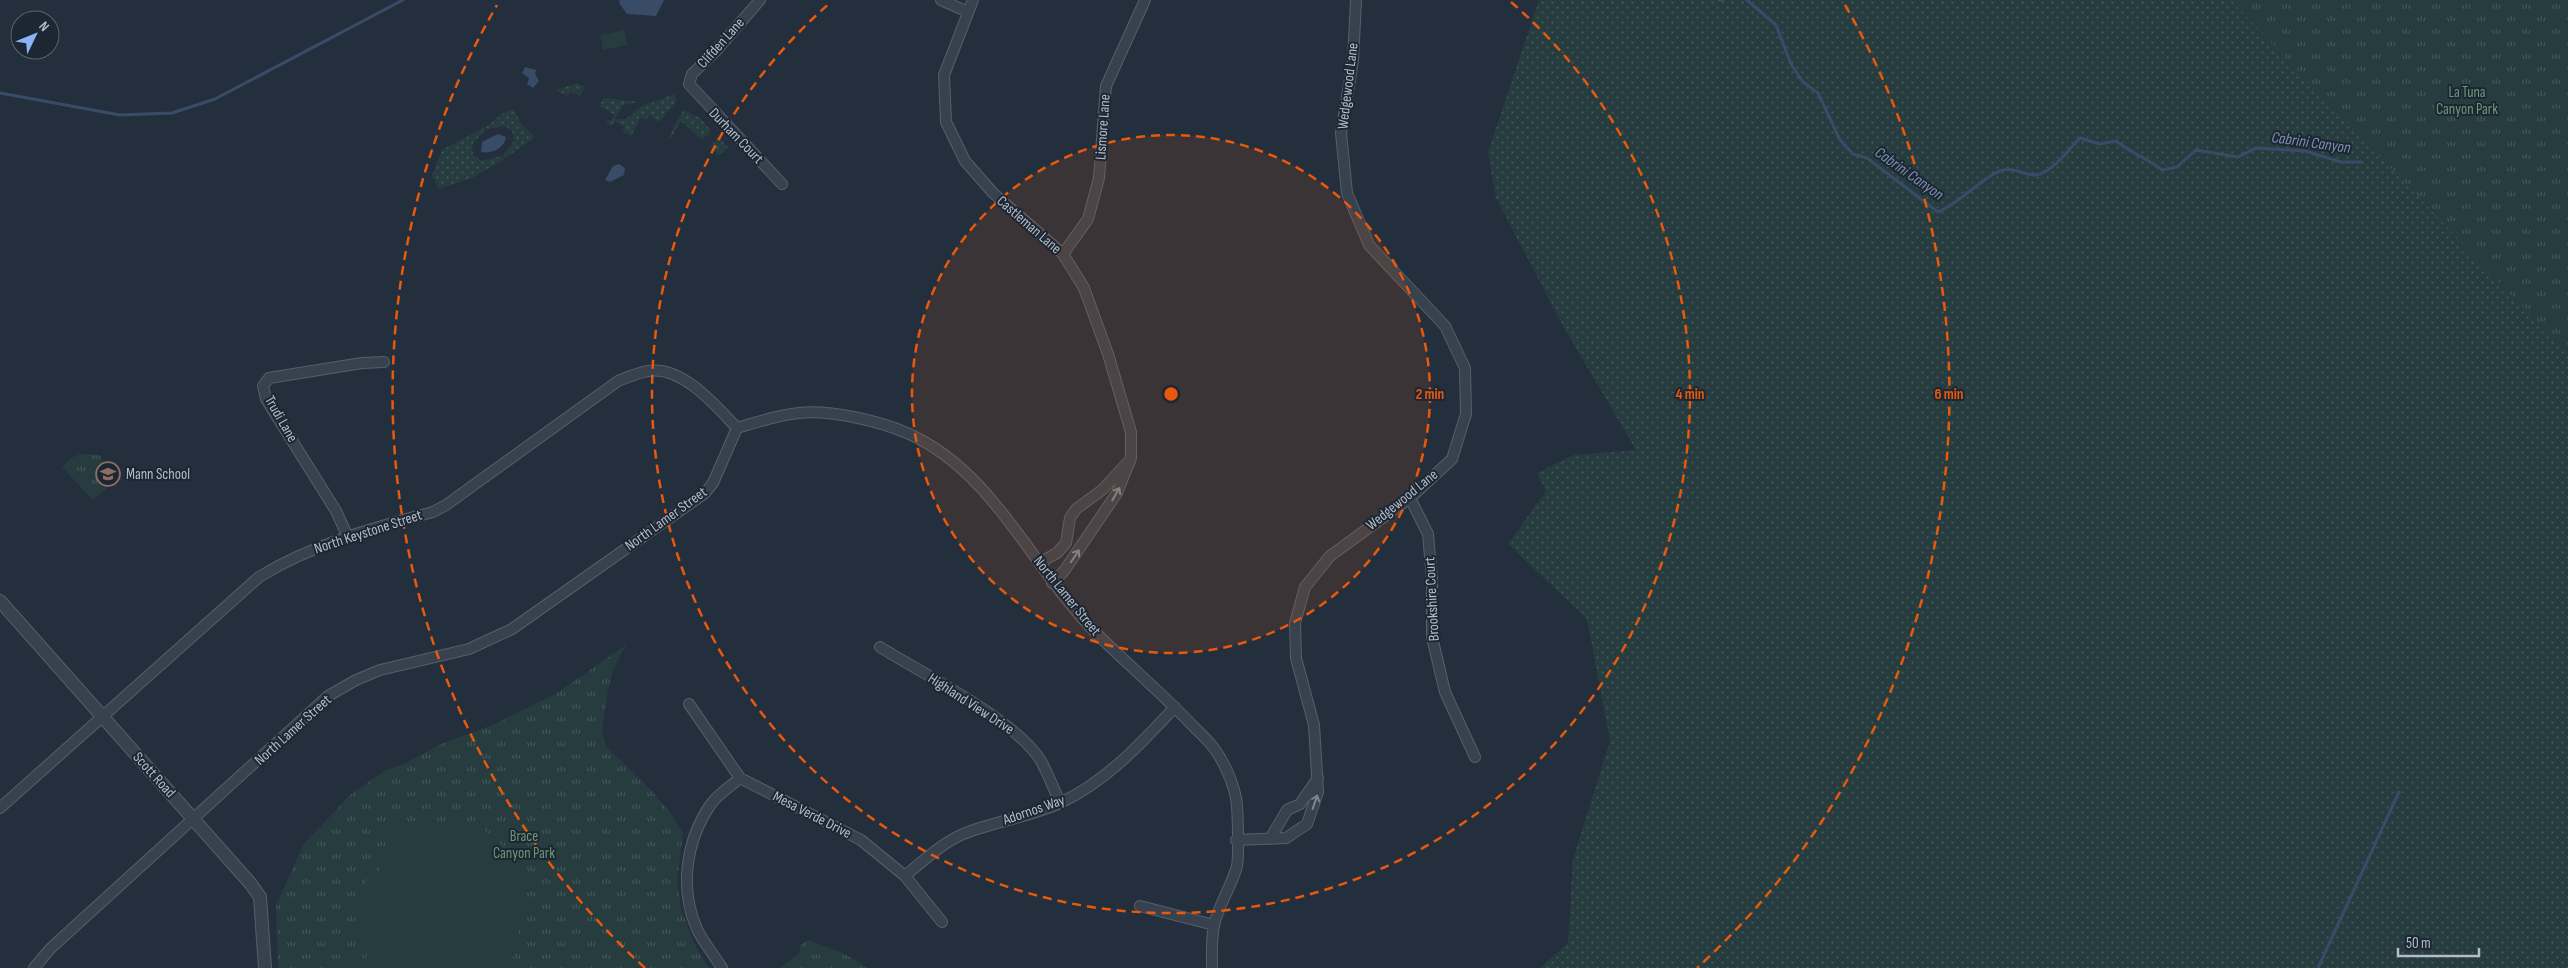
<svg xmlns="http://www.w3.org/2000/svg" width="2568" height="968" viewBox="0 0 2568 968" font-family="'Sofia Sans Condensed',sans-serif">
<defs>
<pattern id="grass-dots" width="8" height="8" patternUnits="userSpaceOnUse" patternTransform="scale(1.25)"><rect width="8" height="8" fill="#263c3f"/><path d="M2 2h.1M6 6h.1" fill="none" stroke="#435659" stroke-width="1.8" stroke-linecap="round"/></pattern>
<pattern id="park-tufts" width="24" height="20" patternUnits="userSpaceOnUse" patternTransform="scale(1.25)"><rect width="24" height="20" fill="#263c3f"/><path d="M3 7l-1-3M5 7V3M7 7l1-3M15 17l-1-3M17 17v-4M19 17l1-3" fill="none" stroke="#435659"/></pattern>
</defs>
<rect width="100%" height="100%" fill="#242f3e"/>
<path fill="url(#grass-dots)" d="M1539,0H2568V968H1540L1568,943L1573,859L1610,741L1587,619L1508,544L1546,491L1537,473L1574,455L1636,450L1563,326L1496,198L1488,152Z
M577,83L585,87L580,96L571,91L568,96L555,90Z
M674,94L677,101L659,122L649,115L646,120L641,117L631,136L622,131L625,127L615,121L611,126L606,123L608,120L611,121L615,115L599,106L604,98L638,102L623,105L615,119H626L642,106Z
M513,109L522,125L535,137L505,158L503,155L514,141L512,131L505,126L487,129L486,127L503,113Z
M684,110L700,118L711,131L702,140L681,121L671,138L669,137L673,129L672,128Z
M485,127V130L472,144L473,155L482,161L502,156L504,159L474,177L439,189L432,176L442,150Z
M718,137L728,147L719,156L710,147Z"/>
<path fill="url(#park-tufts)" d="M2231,0H2568V354Z
M81,454L99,455L102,458L103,467L112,480L106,489L93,500L62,467L71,458Z
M626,645L613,670L608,689L602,731L606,746L651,790L670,812L683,833L677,882L681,908L694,943L709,968H278L276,906L303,845L349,796L384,771L404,764L439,745L495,724L557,693Z
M808,940L841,952L868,968H780L799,953L801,945Z"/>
<path fill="#263c3f" d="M624,30L627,45L603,50L600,35Z
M447,820L474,823L497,839L529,882L511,968H349L351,956L366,959L371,935L361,933L357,927L368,872L378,873L390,830C403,818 428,828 444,831Z"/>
<path fill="#394c67" d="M620,0H664L656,16L627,14L619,3Z
M525,67L536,70L535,74L539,81L533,88L527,84L529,78L522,73Z
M498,134L506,137C504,148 493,154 481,152L482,142Z
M619,164L625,168L624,175L610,182L605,180L613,166Z"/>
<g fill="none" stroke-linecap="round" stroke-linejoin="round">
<path stroke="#394c67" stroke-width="3" d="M1719,0H1723
M1747,0L1776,25L1791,64L1803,82L1818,93L1840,140L1853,154L1867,158L1938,212C1958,204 1973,186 1992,175C2014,161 2023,179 2040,174C2055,169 2069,149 2080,138L2100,144L2116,141C2131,153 2147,158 2162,170L2177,167L2196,150L2238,157L2256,148L2305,151L2341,162H2362
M0,93L120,115L172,113L215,99L403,0
M2318,968L2399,792"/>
<g stroke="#565f6c" stroke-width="12">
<path id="minor" d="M760,0L715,52L692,74L689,84L782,184
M941,0L968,12
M973,0L944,75L946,122L965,161L993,193L1063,254L1084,288L1108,354L1131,432V458L1117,493L1064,571L1052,583
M1063,254L1088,219L1099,178L1106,86L1145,0
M1410,498L1428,534L1432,579V637L1445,692L1475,757
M347,535L336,511L266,399L263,386L269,378L362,363L384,362
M1039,563L1057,553L1066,543L1070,518L1076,509L1102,490L1129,461
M880,647C923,674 1016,720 1041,761C1048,774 1054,789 1060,803
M689,704L740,778L861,840L905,876L942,922
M0,808L259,577C313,544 372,528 433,512L446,505L618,381C628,377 637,373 648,371C682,365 716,406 737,428
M1270,839L1287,810L1300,804L1318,778
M1236,840L1286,838L1307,824L1318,792L1314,725L1296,658L1295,623L1305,587L1330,556L1410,498L1452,459L1466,414L1465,368L1445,326L1369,245L1347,193L1341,133L1353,61L1356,0
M905,876C923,861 942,843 963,834C995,821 1031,817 1062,802C1108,780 1140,744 1175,707
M1140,906L1214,925
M34,968L51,948L328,696L356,680L380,670L469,649L512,629L705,493L713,483L737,428C757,422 778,415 799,413C829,409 879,421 907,433C994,471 1032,568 1095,632C1127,664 1162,693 1193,726C1201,734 1210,742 1216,751C1225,764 1233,783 1236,798C1238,809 1239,856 1237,866C1232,886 1218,905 1214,926C1211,939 1212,955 1212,968
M722,968C714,955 703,942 697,929C679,888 686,840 711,804C718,794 731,786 740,778"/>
</g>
<g stroke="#565f6c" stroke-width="14">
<path id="tertiary" d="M0,601L250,883L260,897L265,968"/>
</g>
<use href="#minor" stroke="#38414e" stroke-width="10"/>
<use href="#tertiary" stroke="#38414e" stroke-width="12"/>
</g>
<defs><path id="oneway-shaft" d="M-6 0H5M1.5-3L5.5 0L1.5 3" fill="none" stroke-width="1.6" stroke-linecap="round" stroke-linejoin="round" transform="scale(1.25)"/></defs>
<g stroke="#7c8592">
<use href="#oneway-shaft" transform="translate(1116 494) rotate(-60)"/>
<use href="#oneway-shaft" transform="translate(1075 556) rotate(-56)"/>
<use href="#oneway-shaft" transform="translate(1315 802) rotate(-71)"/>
</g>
<circle cx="1171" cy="394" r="259" fill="#e8590c" fill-opacity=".12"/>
<g fill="none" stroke="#e8590c" stroke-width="2.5" stroke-dasharray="9 6">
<circle cx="1171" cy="394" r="259"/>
<path d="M1511 2A519 519 0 1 1 831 2"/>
<path d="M645 968A778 778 0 0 1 497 5M1845 5A778 778 0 0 1 1697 968"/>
</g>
<defs>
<g id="school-ring" transform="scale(1.25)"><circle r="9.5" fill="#1d2633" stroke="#8d6e63" stroke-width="1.5"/><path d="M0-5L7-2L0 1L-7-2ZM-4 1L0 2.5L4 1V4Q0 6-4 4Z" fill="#8d6e63"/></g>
</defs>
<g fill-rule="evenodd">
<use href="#school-ring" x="108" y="474"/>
</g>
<g text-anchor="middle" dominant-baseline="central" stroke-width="4" stroke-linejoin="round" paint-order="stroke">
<g font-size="15" fill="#b4bcc9" stroke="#1d2633">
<text transform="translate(721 43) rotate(-48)">Clifden Lane</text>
<text transform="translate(1348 86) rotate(-83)">Wedgewood Lane</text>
<text transform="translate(1103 127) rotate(-86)">Lismore Lane</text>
<text transform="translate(736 136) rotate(46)">Durham Court</text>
<text transform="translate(1029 225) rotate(41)">Castleman Lane</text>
<text transform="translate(281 419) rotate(60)">Trudi Lane</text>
<text transform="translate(1402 500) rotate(-39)">Wedgewood Lane</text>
<text transform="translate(666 519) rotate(-36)">North Lamer Street</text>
<text transform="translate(368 532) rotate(-18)">North Keystone Street</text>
<text transform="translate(1067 596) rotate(51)">North Lamer Street</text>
<text transform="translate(1432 599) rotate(-93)">Brookshire Court</text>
<text transform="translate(971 704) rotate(33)">Highland View Drive</text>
<text transform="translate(293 730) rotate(-42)">North Lamer Street</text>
<text transform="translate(154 775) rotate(48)">Scott Road</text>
<text transform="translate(1034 810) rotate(-19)">Adornos Way</text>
<text transform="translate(812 815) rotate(27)">Mesa Verde Drive</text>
</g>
<g font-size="15" fill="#6b9a76" stroke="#1d2633">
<text x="2467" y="92">La Tuna<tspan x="2467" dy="17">Canyon Park</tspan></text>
<text x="524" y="836">Brace<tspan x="524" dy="17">Canyon Park</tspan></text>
</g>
<g font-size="15" fill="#b4bcc9" stroke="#1d2633" text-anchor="start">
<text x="126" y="474">Mann School</text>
</g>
<g font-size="16" font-style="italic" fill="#7c92b1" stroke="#1d2633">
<text transform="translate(2311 143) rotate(8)">Cabrini Canyon</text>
<text transform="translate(1909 174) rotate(35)">Cabrini Canyon</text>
</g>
</g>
<circle cx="1171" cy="394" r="8" fill="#e8590c" stroke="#1d2633" stroke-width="2.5"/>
<g font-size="15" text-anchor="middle" font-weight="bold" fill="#e8590c" stroke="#1d2633" stroke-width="4" stroke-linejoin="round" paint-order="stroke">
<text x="1430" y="399">2 min</text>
<text x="1690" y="399">4 min</text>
<text x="1949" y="399">6 min</text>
</g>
<g transform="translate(35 35) rotate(47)"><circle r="24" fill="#1d2633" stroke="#59626f"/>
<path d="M0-4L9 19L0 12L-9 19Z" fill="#8ab4f8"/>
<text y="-8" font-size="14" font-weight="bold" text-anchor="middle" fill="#b4bcc9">N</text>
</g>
<path d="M2398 948v8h81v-8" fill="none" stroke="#b4bcc9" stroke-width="2.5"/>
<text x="2406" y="948" font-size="15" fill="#b4bcc9" stroke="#1d2633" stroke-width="4" paint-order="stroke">50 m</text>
</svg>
